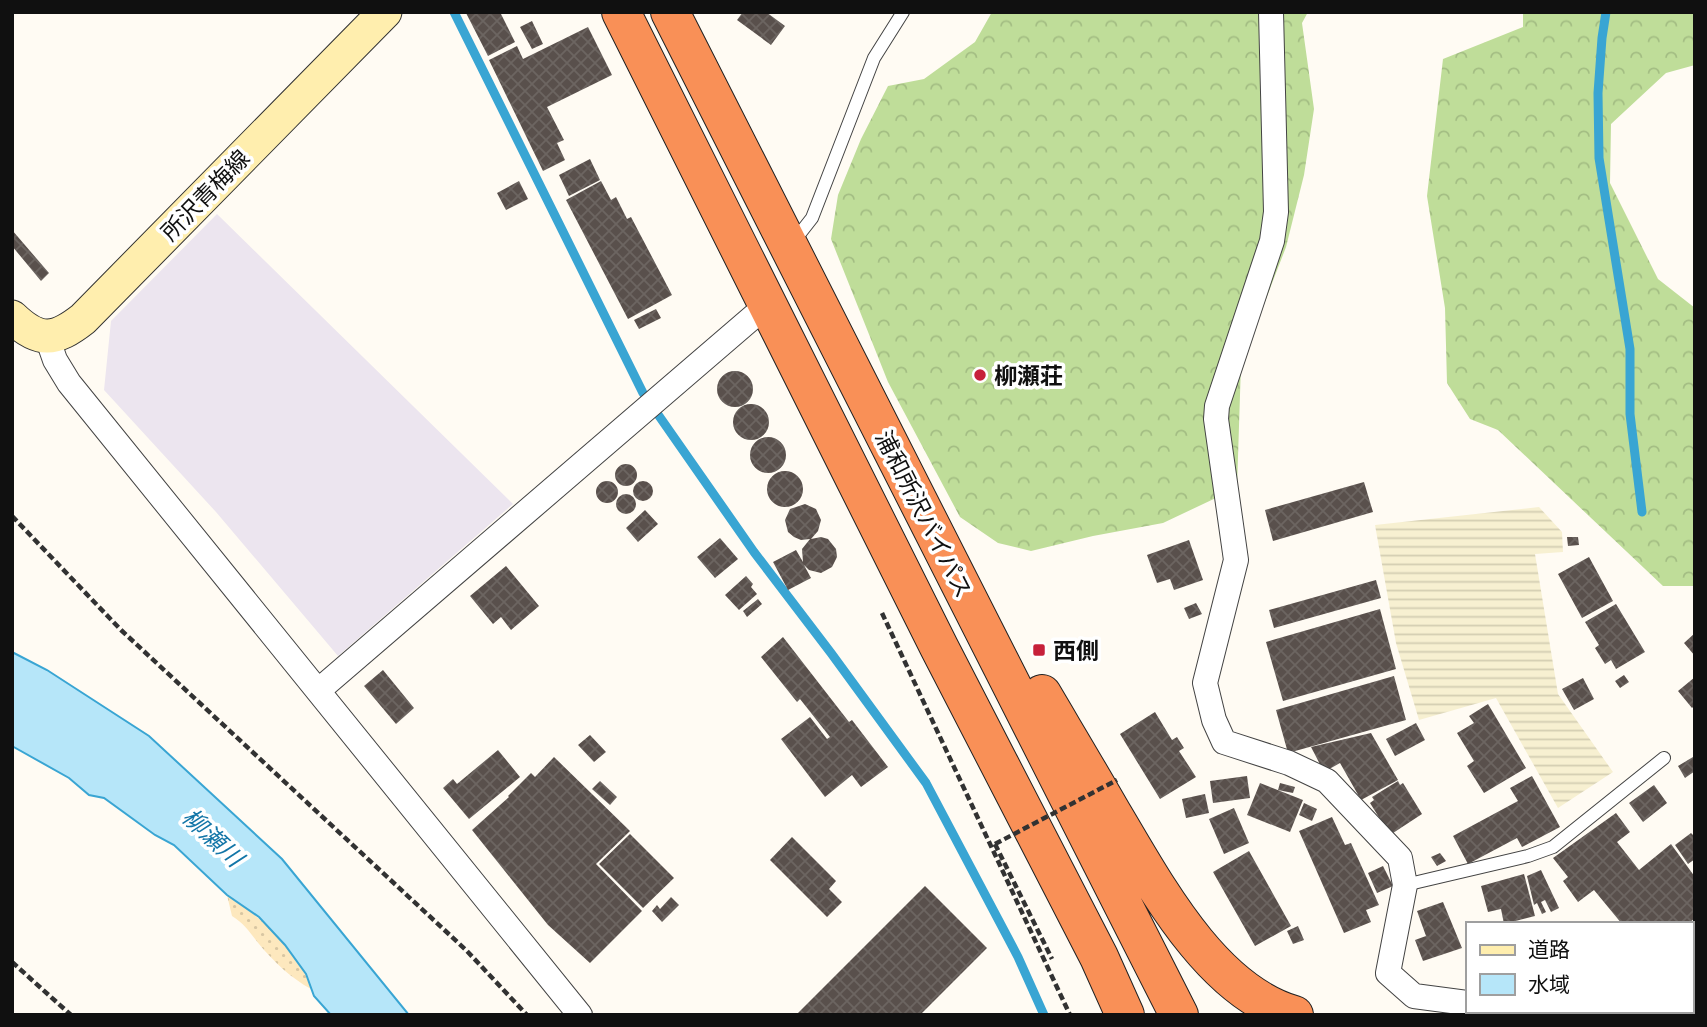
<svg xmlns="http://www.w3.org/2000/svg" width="1707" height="1027" viewBox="0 0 1707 1027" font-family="'PT Serif','Noto Sans JP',serif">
<defs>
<pattern id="farmland-rules" width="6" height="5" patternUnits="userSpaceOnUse" patternTransform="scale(1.75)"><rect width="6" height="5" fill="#f7f0d1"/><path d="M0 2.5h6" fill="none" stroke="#d3cdb2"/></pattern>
<pattern id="forest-crowns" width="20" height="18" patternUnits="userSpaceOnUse" patternTransform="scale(1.75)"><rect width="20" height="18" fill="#bfdd99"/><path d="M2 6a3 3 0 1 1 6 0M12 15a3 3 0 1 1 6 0" fill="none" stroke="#a3bd83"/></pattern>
<pattern id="sand-dots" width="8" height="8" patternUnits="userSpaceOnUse" patternTransform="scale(1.75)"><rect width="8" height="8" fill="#fde8be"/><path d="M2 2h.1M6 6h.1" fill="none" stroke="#d8c6a2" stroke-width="1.8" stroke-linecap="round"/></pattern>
<pattern id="building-cross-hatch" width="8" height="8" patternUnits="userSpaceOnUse" patternTransform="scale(1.75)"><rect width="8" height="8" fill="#59504c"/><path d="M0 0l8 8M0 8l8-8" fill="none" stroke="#6c6561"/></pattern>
</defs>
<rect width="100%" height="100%" fill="#fffbf3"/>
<path fill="#ece5ef" d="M217,214L513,504L338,656L216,512L104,390L111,321Z"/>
<path fill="url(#farmland-rules)" d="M1539,507L1562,532L1563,552L1535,554L1558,694L1613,772L1558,808L1496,698L1419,720L1396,643L1375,525Z"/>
<path fill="url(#forest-crowns)" d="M992,12H1308L1302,23L1314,109L1304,175L1286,247L1241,364L1237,488L1163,523L1093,536L1031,551L998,543L960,517L888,382L831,239L838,195L861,139L888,86L924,79L975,42Z
M1523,12H1695V65L1666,73L1611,124L1610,183L1658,279L1695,308V586H1663L1498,430L1470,419L1447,383L1445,308L1427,196L1443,59L1523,27Z"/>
<path fill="url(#sand-dots)" d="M227,895C261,918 298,948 311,989C291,978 274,962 259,944C250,933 245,924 232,916Z"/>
<path fill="#b6e6f9" stroke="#39a5d3" stroke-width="2" d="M12,652L47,670L149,736L282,859L409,1015H331L314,996L306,974L285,945L259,917L227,895L174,845L155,835L104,798L89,795L69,778L12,746Z"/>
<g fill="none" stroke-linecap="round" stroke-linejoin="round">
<path stroke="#39a5d3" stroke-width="9" d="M454,12L643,393L754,552L831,653L926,783L1018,957L1044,1015
M1606,12L1602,38L1598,93L1599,158L1630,349V414L1642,512"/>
</g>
<path fill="url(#building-cross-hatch)" d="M500,12L515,42L488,56L466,13Z
M743,12H766L785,26L771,45L737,20Z
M532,21L543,44L532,49L520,27Z
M588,27L612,75L547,107L564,140L557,143L565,160L543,171L489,60L517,46L523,59Z
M590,159L600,180L569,196L559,175Z
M519,181L528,199L506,210L497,193Z
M601,181L611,200L616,197L627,219L631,217L672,295L628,319L566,200Z
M12,230L49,273L41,281L12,246Z
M656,309L661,318L639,329L634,320Z
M717 389a18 18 0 1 1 36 0a18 18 0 1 1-36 0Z
M733 422a18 18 0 1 1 36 0a18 18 0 1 1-36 0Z
M750 455a18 18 0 1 1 36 0a18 18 0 1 1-36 0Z
M615 475a11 11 0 1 1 22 0a11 11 0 1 1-22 0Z
M767 489a18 18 0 1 1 36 0a18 18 0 1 1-36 0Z
M596 492a11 11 0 1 1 22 0a11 11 0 1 1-22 0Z
M633 491a10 10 0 1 1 20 0a10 10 0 1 1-20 0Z
M1364,482L1373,512L1273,541L1265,510Z
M616 504a10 10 0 1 1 20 0a10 10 0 1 1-20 0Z
M805,504L816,509L821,520L818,531L811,539L821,537L828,539L836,549L837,557L832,567L821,573L809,570L804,565L811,578L788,590L773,562L796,550L803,562L802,549L810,539L801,540L794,537L788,532L785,520L790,509Z
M645,510L658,524L638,542L626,528Z
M1567,537H1578L1579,545L1568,546Z
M720,538L738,559L715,578L697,557Z
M1189,540L1203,580L1174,590L1170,579L1157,583L1147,555Z
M1589,557L1613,601L1582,618L1558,574Z
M506,566L539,606L511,630L501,617L493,624L470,596Z
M746,576L753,584L751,587L757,594L739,610L725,595Z
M1376,580L1381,598L1274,628L1269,610Z
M758,599L762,604L747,617L743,611Z
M1196,603L1202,614L1189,619L1184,608Z
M1616,604L1645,652L1616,669L1611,660L1605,664L1595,648L1599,645L1585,622Z
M1380,609L1396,669L1283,701L1266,642Z
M1695,633V656L1684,643Z
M783,637L849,722L852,720L888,767L861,787L852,775L825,797L781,739L810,717L827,739L830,737L800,699L797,702L761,657Z
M383,670L414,708L396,724L364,686Z
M1624,675L1629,682L1620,688L1615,681Z
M1394,676L1406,720L1288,753L1276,710Z
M1695,677V705L1692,708L1678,691Z
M1583,678L1594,699L1574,710L1562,689Z
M1488,704L1526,768L1484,793L1467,766L1474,761L1457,733L1474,723L1469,716Z
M1155,712L1172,740L1177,737L1184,748L1179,751L1196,777L1160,799L1120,734Z
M1416,723L1425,740L1395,756L1386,739Z
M1371,733L1398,780L1361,800L1340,763L1324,772L1311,747Z
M590,735L606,752L594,762L578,745Z
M498,750L520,777L469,819L443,788L453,779L457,784Z
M554,757L630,831L596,864L642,911L590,963L548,925L472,830L509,797L508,796L531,773L535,777Z
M1693,757L1695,771L1685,778L1678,766Z
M1247,776L1250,798L1213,803L1210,781Z
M1532,776L1560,827L1522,847L1517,838L1468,864L1453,836L1518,801L1510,788Z
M600,781L617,797L610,805L592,789Z
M1398,781L1400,785L1403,783L1422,814L1390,835L1370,803L1374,800L1372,797Z
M1260,783L1303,800L1290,832L1247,815Z
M1280,783L1295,787L1293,793L1278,790Z
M1654,785L1667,803L1643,822L1629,803Z
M1205,794L1209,813L1186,818L1182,799Z
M1304,803L1317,809L1312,821L1299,815Z
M1234,808L1249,843L1224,854L1209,819Z
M1616,813L1630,832L1617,842L1639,870L1671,844L1695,877V918L1688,924H1622L1594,890L1578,902L1563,881L1568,877L1553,858Z
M1332,817L1345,845L1351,843L1379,905L1366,910L1371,922L1344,933L1299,831Z
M1691,833L1695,837V859L1688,864L1675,845Z
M630,834L674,878L643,908L599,864Z
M792,837L836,881L829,889L842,902L827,917L770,860Z
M1249,851L1291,926L1255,946L1213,872Z
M1440,853L1446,861L1437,866L1431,857Z
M1383,866L1393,886L1377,893L1368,873Z
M1541,870L1559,908L1551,912L1545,900L1541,902L1546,912L1542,914L1537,903L1534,905L1527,876Z
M1524,874L1535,916L1504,924L1501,909L1488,912L1481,886Z
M925,886L987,948L920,1015H796Z
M671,897L679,905L662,922L652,911L657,905L660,909Z
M1443,902L1462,948L1423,961L1415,940L1426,936L1417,911Z
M1298,926L1304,940L1293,944L1287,931Z
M1695,979V1007L1691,1002V982Z"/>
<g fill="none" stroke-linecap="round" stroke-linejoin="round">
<g stroke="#434343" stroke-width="14">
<path id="lane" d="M794,241L812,218L874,58L903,12
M1405,885L1528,856L1553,847L1664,758"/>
</g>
<g stroke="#434343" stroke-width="26">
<path id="street" d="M1271,12L1276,212L1272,241L1217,406L1216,419L1236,560L1205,683L1214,720L1224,742L1289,763L1327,781L1400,858L1405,885L1388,973L1414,996L1467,1003
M47,337L55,360L69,383L580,1015
M319,690L768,304
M1691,937L1695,934
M1512,1011L1527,1015
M1579,1015L1587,1011"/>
</g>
<g stroke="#323232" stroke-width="35">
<path id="secondary" d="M12,317C39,343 55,341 83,319L385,12"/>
</g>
<g stroke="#212121" stroke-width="40">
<path id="highway" d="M621,12L939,647L1099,957L1125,1015
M670,12L1179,1015
M1042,694C1065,733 1089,773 1112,813C1154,883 1210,991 1294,1015"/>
</g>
<path stroke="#323232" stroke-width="4.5" stroke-dasharray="7 3.5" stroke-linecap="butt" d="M12,516L121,630L466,950L527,1015
M882,613L1070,1015
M995,844L1052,959
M12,962L71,1015"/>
<use href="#lane" stroke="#fff" stroke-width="12"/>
<use href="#street" stroke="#fff" stroke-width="24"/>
<use href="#secondary" stroke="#ffeeae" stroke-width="33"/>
<use href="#highway" stroke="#f99057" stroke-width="38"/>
<path stroke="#323232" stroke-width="4.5" stroke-dasharray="7 3.5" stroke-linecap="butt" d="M995,844L1117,780"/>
</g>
<g fill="#c7213a" stroke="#fff" stroke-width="2.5">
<circle cx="980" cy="375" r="7"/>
<rect x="1032" y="643" width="14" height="14" rx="3.5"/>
</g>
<g text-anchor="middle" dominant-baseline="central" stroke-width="7" stroke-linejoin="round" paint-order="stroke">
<g font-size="23" fill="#101010" stroke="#fff">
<text transform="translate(205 195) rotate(-46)">所沢青梅線</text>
<text transform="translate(924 514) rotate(63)">浦和所沢バイパス</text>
</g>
<g font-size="23" font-weight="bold" fill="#101010" stroke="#fff" text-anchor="start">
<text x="994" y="375">柳瀬荘</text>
<text x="1053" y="650">西側</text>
</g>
<g font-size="24" font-style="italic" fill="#1376a8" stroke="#fff">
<text transform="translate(213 837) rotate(43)">柳瀬川</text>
</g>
</g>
<rect width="1707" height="1027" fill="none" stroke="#101010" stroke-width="28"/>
<rect x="1466" y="922" width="228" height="91" fill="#ffffff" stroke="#9f9f9f" stroke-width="2"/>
<rect x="1480" y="945" width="35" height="10" fill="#ffeeae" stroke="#9f9f9f" stroke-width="2"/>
<text x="1528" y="957" font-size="21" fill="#101010">道路</text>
<rect x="1480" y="974" width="35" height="21" fill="#b6e6f9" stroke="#9f9f9f" stroke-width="2"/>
<text x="1528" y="992" font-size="21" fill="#101010">水域</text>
</svg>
